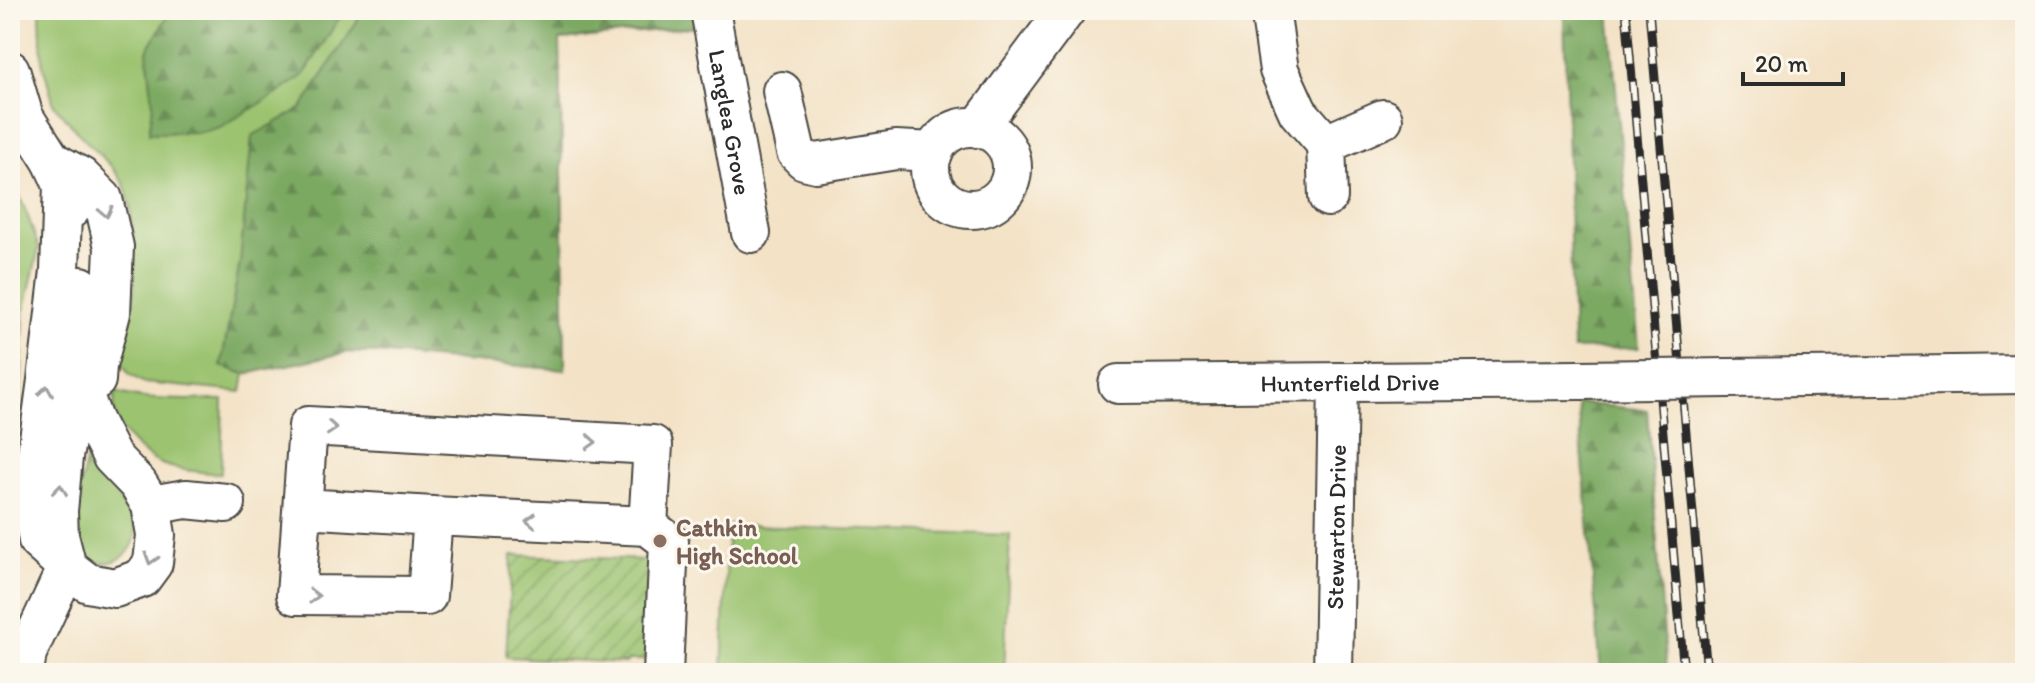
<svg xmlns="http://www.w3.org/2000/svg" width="2035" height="683" viewBox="0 0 2035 683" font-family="Itim,sans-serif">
<defs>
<pattern id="forest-firs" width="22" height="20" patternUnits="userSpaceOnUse" patternTransform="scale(2)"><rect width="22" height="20" fill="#7ca962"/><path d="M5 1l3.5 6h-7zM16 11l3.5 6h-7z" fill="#668a51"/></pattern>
<pattern id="garden-furrows" width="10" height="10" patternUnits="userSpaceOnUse" patternTransform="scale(2)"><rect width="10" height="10" fill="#9bc36f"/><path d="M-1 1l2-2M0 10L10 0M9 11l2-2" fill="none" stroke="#7f9f5b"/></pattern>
</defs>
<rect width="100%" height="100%" fill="#fbf7ec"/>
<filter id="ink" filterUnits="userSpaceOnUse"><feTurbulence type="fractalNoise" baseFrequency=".0125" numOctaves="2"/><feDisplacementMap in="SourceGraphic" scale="16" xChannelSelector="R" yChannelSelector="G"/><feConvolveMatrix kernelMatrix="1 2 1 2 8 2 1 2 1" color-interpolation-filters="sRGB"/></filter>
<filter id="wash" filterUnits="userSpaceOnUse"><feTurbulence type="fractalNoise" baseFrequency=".006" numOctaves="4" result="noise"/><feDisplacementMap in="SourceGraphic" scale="32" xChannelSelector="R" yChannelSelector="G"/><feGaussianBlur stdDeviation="1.8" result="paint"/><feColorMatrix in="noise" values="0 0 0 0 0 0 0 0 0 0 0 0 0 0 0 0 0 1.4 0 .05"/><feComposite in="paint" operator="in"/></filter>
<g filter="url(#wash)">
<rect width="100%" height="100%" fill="#f3e2c6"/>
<path fill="#9bc36f" stroke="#63774d" stroke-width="2" d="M41,10H695L698,26L560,40L565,370L377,353L348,352L245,374L242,392L144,383L129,374L121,361L129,330L134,292L135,246L130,204L124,184L111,166L82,137L54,105L42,61L40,16Z
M10,172L29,219L39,248L24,313L20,407L10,457Z
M116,392C149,403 189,399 223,400L221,474C202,472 181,471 164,465C146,459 122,435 115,417C113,410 114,400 116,392Z
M90,456L93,457C102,472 133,511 135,525C142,562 88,582 75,537C70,521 83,476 87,458Z
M728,525L1010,535L1004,673H722Z"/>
<path fill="url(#forest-firs)" stroke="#546a46" stroke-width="2" d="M171,10H344L304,75L277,94L220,127L201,132L149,133L153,105L147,51Z
M364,10H695L698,26L560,40L565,370L377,353L348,352L245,374L221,366L240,262L252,136L302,108Z
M1564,10H1609L1639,348L1573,349Z
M1578,403L1647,410L1667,673H1601Z"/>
<path fill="url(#garden-furrows)" stroke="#63774d" stroke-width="2" d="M512,555L650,560L646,660H628L626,663L506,657Z"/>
</g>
<g filter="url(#ink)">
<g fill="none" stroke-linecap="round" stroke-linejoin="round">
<g stroke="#494642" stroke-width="42">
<g id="minor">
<path id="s1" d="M710,10L751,233"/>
<path d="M1270,10L1279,70L1298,112L1326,144"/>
<path d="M10,70L24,117L52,161L63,185L71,209"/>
<path d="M782,91L796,152L804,160L816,163L896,150L934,152"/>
<circle cx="971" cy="168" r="41"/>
<path d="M978,128L1066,10"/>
<path d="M52,161L81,177L103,199L114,247L111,313L97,366L96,380"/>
<path d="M1328,197L1326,144L1383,119"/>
<path d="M1728,378L2025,374"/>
<path d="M78,379L81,286"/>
<path id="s2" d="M1118,384L1580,380"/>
<path d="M151,505L186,499L226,503"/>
<path d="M303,508L433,516L648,526L653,445L308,426L296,595L427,596L433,516"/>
<path d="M648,526L669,542L663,673"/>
<path d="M24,673L27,653L67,567L59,536L58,511L63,457L78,379L93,420L112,457L138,484L151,505L156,535L153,563L142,578L115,588L88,583L67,567L38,541L31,498L47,380L60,271L63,185"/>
<path id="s3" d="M1333,673L1338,382"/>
</g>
</g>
<use href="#minor" stroke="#fff" stroke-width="38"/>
<g stroke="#2b2b2b" stroke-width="9">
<path id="rail" d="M1626,10L1684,673
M1649,10L1707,673"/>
</g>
<use href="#rail" stroke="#fbf7ec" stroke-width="6" stroke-dasharray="18" stroke-linecap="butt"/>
<g stroke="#494642" stroke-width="42" stroke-linecap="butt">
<path id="minor-bridge" d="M1580,380L1728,378"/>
</g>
<use href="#minor-bridge" stroke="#fff" stroke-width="38"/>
</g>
<defs><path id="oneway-chevron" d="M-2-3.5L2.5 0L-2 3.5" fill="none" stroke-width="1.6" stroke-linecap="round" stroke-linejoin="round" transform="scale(2)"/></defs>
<g stroke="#a0a0a0">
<use href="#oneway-chevron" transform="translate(106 212) rotate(77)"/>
<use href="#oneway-chevron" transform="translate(46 391) rotate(-82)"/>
<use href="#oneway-chevron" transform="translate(332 428) rotate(4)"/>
<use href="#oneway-chevron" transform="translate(591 442) rotate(3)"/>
<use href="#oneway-chevron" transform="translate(60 490) rotate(-84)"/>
<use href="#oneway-chevron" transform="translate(531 521) rotate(-178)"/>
<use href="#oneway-chevron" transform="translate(151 559) rotate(108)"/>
<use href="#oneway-chevron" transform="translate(314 596)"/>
</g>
</g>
<circle fill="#8d6e63" stroke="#fbf7ec" stroke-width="3" cx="660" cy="541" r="8"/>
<g text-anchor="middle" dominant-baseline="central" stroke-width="6" stroke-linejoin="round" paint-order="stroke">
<g font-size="24" fill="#2b2b2b" stroke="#fbf7ec">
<text stroke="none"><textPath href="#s1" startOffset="114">Langlea Grove</textPath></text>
<text stroke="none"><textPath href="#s2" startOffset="232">Hunterfield Drive</textPath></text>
<text stroke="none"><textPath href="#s3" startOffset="146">Stewarton Drive</textPath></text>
</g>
<g font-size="24" font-weight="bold" fill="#785e54" stroke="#fbf7ec" text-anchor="start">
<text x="676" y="527">Cathkin<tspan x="676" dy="28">High School</tspan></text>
</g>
</g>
<rect width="2035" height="683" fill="none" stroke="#fbf7ec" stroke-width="40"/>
<path d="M1743 72v12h100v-12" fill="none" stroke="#2b2b2b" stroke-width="4"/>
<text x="1755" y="72" font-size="24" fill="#2b2b2b" stroke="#fbf7ec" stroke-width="6" paint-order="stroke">20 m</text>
</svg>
